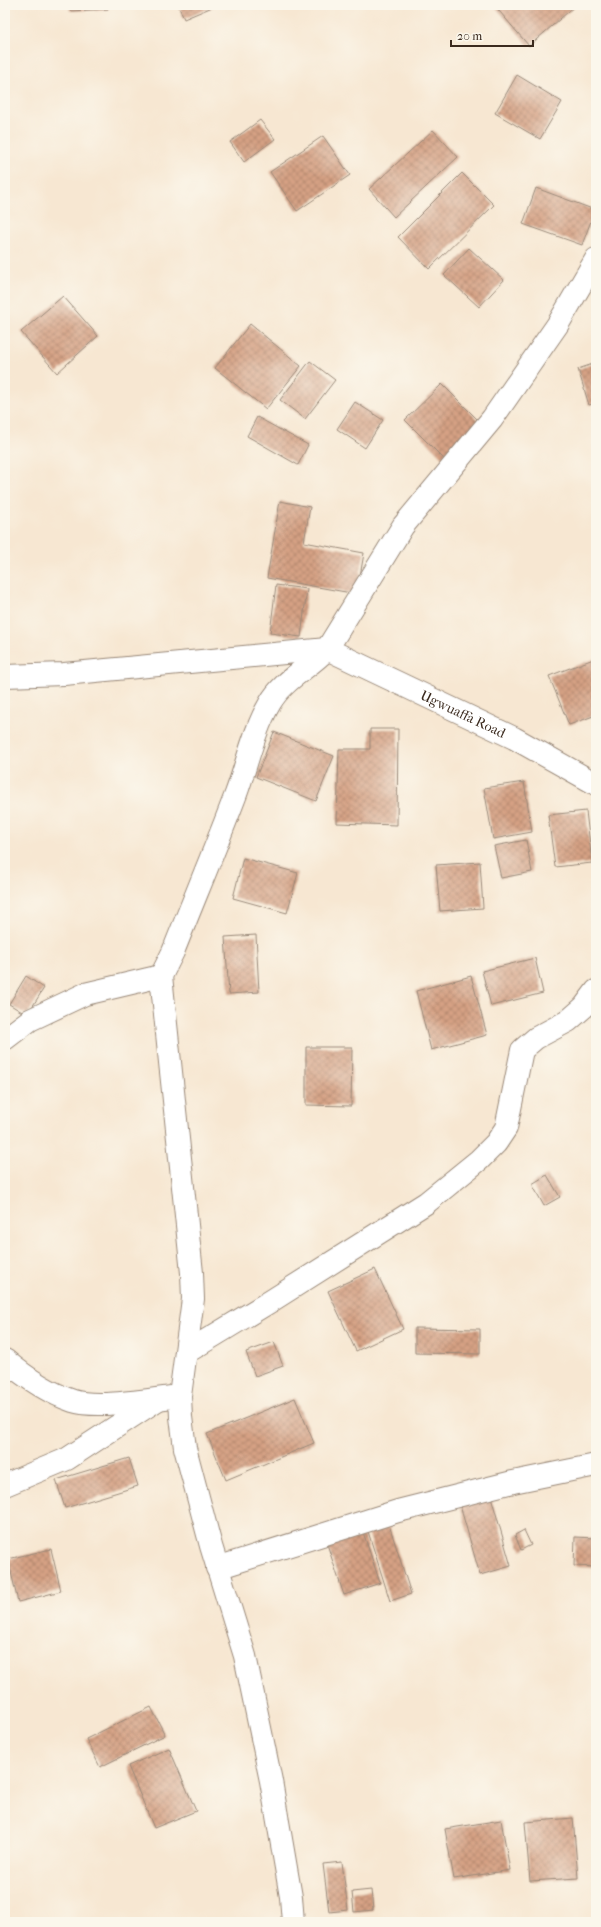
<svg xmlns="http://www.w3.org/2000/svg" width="601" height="1927" viewBox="0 0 601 1927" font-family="'IM FELL French Canon',serif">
<defs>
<pattern id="building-cross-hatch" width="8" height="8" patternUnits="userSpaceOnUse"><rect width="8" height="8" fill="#d5a184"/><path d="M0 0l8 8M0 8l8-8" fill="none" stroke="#ae836b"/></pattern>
</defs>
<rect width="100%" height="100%" fill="#fbf7ec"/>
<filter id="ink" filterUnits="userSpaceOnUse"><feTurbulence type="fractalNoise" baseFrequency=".025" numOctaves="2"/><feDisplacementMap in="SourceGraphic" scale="8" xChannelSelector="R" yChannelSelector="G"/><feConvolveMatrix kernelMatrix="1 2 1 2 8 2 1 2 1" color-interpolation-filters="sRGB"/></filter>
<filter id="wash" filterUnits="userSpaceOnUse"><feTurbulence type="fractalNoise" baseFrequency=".012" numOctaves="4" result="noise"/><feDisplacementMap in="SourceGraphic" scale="16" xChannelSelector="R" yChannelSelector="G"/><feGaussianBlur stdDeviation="0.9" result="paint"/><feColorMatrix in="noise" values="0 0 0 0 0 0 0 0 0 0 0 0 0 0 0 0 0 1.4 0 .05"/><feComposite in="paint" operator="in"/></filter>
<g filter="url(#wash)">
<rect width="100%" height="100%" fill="#f7e7d2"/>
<g id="blocks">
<path fill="url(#building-cross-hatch)" d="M69,5H108V9L70,11Z
M178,5H217L184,19Z
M494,5H576L529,46Z
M517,75L562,102L540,139L495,113Z
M260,120L275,139L244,162L230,142Z
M433,130L458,157L394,217L369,189Z
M323,136L350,175L297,211L270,172Z
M462,173L494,205L429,269L398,237Z
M536,188L595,210L582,245L523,224Z
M469,248L504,280L479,307L444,275Z
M63,296L98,336L57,373L21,332Z
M250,324L301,366L266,409L215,368Z
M310,361L335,380L305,419L280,400Z
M596,363V403L589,405L578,369Z
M442,384L482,424L445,460L405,420Z
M355,402L383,420L365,448L337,429Z
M257,417L308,445L298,465L247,436Z
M280,501L310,507L304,542L364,553L357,594L267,578Z
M276,585L307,589L301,637L270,633Z
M596,658V715L569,725L549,676Z
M370,729H398L397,825L337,823L339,749H370Z
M274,732L334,756L316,801L256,777Z
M524,782L532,832L493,839L484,788Z
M586,811L592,863L555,867L548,815Z
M526,840L532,872L501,878L494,846Z
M243,858L298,873L287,913L233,898Z
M480,862L483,908L440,911L436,865Z
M256,935L259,992L229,994L225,937Z
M535,958L543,993L491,1006L482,971Z
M26,976L44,988L27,1015L9,1004Z
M471,976L487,1035L431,1050L416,991Z
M306,1047H352L351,1106L306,1105Z
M547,1175L560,1197L544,1206L532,1184Z
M375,1269L403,1329L356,1351L328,1291Z
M415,1328L480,1329V1354L415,1353Z
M274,1342L283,1366L255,1376L246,1352Z
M295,1398L314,1443L226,1480L207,1434Z
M129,1458L138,1486L65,1508L56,1480Z
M490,1493L511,1566L480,1575L459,1502Z
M386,1515L411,1594L390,1601L365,1522Z
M524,1530L531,1545L521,1550L515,1535Z
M363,1532L380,1583L344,1595L327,1544Z
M575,1537L596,1538V1567L574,1566Z
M51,1549L61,1591L18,1602L8,1559Z
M151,1707L165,1735L100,1767L86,1739Z
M169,1748L196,1811L154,1828L128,1766Z
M573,1818L578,1878L530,1881L525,1822Z
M501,1820L510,1870L454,1879L445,1829Z
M342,1862L348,1910L329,1912L323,1864Z
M371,1890L373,1910L354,1912L352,1892Z"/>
</g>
</g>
<g filter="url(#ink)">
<use href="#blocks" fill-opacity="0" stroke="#998878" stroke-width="1"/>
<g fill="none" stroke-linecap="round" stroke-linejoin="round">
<g stroke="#998878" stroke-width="24">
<g id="minor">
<path id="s1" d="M5,676L64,674L327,649L514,738L596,784"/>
<path d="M5,1039L30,1020L85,994L161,976"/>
<path d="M187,1352L271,1301L426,1203L479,1160L496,1143L506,1128L522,1050L536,1038L568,1021L584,1007L596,991"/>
<path d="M5,1360C24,1376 49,1393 73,1401C97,1409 153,1399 180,1396"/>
<path d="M5,1485L67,1459L157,1400"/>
<path d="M217,1568L398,1511L513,1482L596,1465"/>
<path d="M293,1922L291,1897L271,1781L245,1656L211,1546L185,1448L181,1417L180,1396L193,1299L192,1273L161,976L173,952C194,899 216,847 236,794C247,764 254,730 270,703C283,680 309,668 327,649L403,526L492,419L558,324L596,259"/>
</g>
</g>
<use href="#minor" stroke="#fff" stroke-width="22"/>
</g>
</g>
<g text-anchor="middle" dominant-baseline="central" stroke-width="4" stroke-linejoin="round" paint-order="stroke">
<g font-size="14" fill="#3b2a1e" stroke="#fbf7ec">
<text stroke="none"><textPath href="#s1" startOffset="474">Ugwuaffa Road</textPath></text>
</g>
</g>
<rect width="601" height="1927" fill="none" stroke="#fbf7ec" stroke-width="20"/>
<path d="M451 40v6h82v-6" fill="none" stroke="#3b2a1e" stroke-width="2"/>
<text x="457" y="40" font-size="12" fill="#3b2a1e" stroke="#fbf7ec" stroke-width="3" paint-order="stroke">20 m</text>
</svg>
